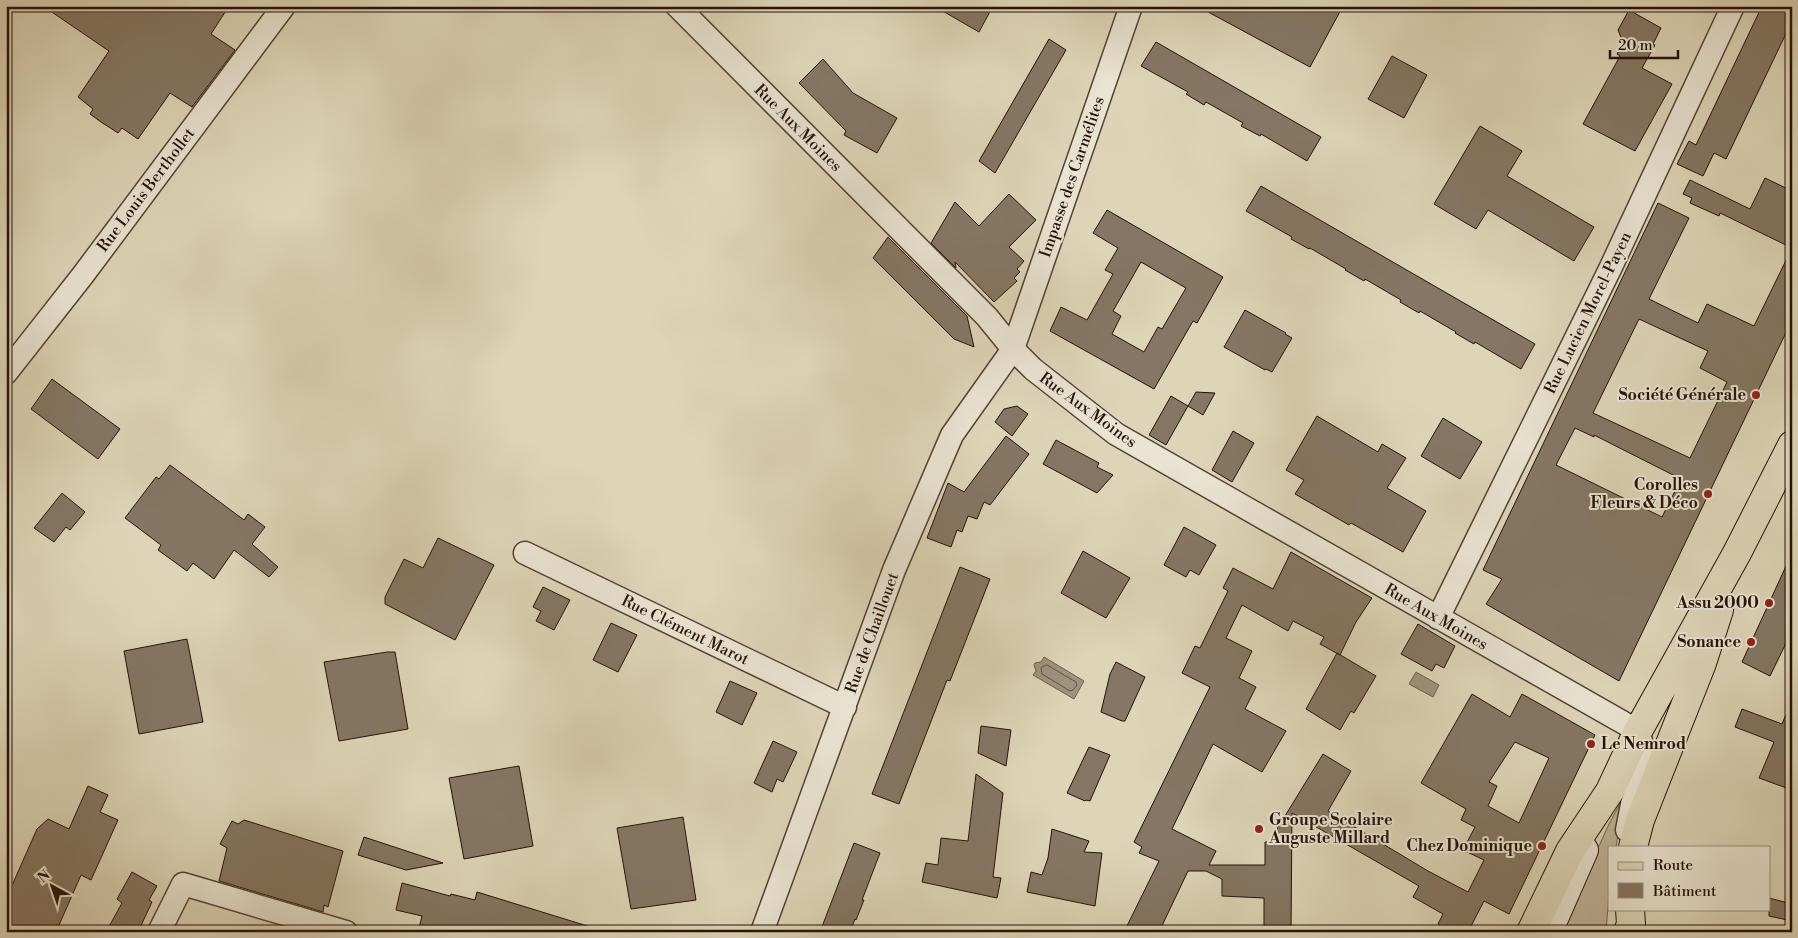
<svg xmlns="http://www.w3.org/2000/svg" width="1798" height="938" viewBox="0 0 1798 938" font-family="'Libre Bodoni',serif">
<rect width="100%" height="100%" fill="#ded5b9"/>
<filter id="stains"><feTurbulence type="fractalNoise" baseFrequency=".004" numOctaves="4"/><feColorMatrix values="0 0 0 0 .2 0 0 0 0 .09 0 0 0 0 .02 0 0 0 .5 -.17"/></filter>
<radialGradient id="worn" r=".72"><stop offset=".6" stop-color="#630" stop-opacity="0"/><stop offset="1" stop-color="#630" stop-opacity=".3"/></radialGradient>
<path fill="#bfb49b" stroke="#726352" d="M1629,787L1621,816L1616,847H1609V893L1606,932H1560L1609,824Z"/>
<path fill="#9f937d" stroke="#6e5f4e" d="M1044,657L1084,681L1074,699L1033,675L1036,671L1034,665L1035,663L1041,662Z
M1416,672L1439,685L1433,697L1409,684Z"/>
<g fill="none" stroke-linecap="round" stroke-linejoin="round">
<path stroke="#625242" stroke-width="1" d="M1047,665L1076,682L1077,685L1073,690L1070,691L1042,674L1041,668Z"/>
</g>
<path fill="#857764" stroke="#251208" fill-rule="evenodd" d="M43,6H229L211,34L235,50L192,107L170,93L138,139L122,128L118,133L101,122L90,114L93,109L78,97L109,51Z
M934,6H993L979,32Z
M1197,6H1343L1310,67Z
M1762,6H1792V21L1726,159L1714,153L1703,176L1677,164L1689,141L1696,145Z
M1629,10L1661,28L1653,44L1655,45L1642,68L1672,84L1635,151L1583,124L1620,56L1617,54L1623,42L1618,30Z
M1049,39L1066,50L995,173L979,161Z
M1156,42L1321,137L1307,161L1261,134L1260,136L1241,126L1243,123L1206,102L1204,105L1186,94L1188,92L1141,66Z
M1392,56L1427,75L1404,118L1368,99Z
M823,59L853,93L897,118L877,153L844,135L846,131L799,83Z
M1480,126L1522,151L1507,176L1594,227L1574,261L1488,210L1476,229L1434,204Z
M1765,178L1792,191V320L1619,681L1486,604L1502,579L1483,570L1658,203L1689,218L1649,299L1698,323L1707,304L1754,326L1792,248L1720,213L1719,216L1690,203L1692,198L1683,194L1690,180L1750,209ZM1639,319L1708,351L1700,368L1727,382L1690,458L1593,413ZM1575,428L1594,437V435L1681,479L1662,517L1556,465Z
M1261,186L1535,344L1521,369L1475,342L1474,344L1455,333L1456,332L1420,311L1419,313L1400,302L1401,300L1365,279L1364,281L1345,270L1346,269L1310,248L1309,249L1291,239L1292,237L1246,211Z
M1009,194L1036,220L1009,247L1024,261L1017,269L1020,272L1014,278L1017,281L994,302L955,262L956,268L931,243L955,202L979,226Z
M1107,210L1223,277L1197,323L1193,321L1154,389L1050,331L1061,307L1087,320L1113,274L1105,270L1118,248L1093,233ZM1141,262L1186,288L1162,329L1158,327L1144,352L1112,334L1121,316L1113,311Z
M888,237L967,316L974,347L954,339L873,258Z
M1245,310L1286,333L1285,334L1292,338L1272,372L1266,369L1265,370L1224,347Z
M52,379L120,429L98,459L31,409Z
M1196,392L1215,393L1203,415L1188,406Z
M1171,396L1188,406L1166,445L1149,435Z
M1017,406L1028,414L1012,436L995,422L1004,409Z
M1317,416L1378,452L1382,444L1406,458L1387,488L1426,511L1403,552L1351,523L1349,525L1295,494L1304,480L1286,470Z
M1443,418L1482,442L1460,479L1421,456Z
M1233,431L1254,443L1232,482L1212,470Z
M1006,436L1029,454L990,505L984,502L977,519L968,516L962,532L957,530L951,547L927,538L948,483L964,492Z
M1056,440L1099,463L1097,467L1113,475L1097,493L1043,464Z
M170,465L244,520L248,514L265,527L252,544L278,567L269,577L234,550L214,579L193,563L187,571L158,550L161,545L125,518L156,477L159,479Z
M62,493L85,512L70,530L66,527L54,542L34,528Z
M1184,527L1216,545L1199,575L1190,570L1186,577L1164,565Z
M438,538L494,565L455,640L385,604V597L404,559L423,568Z
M1083,551L1130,578L1106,618L1061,593Z
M1291,552L1372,598L1356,622L1340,655L1320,644L1324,637L1293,621L1288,631L1242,605L1226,638L1252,651L1239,678L1256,687L1245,709L1286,731L1262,772L1213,744L1172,829L1216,851L1209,865H1265V842H1269L1323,754L1351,771L1328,811L1428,871L1468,892L1484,860L1463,850L1475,827L1461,820L1466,809L1421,783L1472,694L1510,717L1522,694L1595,735L1509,914L1484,901L1468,932H1437L1440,926L1438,924L1443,914L1413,897L1419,886L1292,813L1291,932H1264V898L1222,896V879L1206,871H1188L1159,932H1124L1159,861L1139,853L1142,847L1134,842L1210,687L1182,673L1195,646L1200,648L1228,591L1223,588L1233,568L1273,589ZM1515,742L1549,758L1519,823L1488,806L1497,786L1489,782Z
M1792,553V631L1770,676L1742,662Z
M960,567L990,579L950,681L947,680L899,804L872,794Z
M543,587L570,600L554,630L536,621L541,611L533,607Z
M611,623L637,635L618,672L593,660Z
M1418,624L1455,646L1444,668L1436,664L1432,671L1401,654Z
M187,639L203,722L139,734L124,651Z
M387,652H395L408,729L339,741L324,662Z
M1337,653L1376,676L1354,713L1351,711L1340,730L1306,709Z
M1116,662L1145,677L1125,721H1122L1101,712L1110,674Z
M730,681L757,693L742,725L716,712Z
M1792,700V790L1759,778L1774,742L1735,727L1742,709L1782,724Z
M981,726L1011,730L1006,766L978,753Z
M773,741L797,752L783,782L777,779L772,792L754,783Z
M1089,747L1110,755L1090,801L1086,800L1085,801L1067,793Z
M519,766L533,846L464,859L449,778Z
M976,774L1003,793L993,877L1001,878L997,898L922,882L926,863L938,865L941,838L968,841Z
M88,786L108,795L100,812L118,820L91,880L81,875L56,932H6V899L37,829L48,819L69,829Z
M683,817L696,900L631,909L617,828Z
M244,820L343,851L328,907L324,905L323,912L219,881L227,848L220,844L232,821L238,824Z
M1052,829L1089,841L1084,852L1102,853L1095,906L1027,892L1031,872L1042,875L1048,858Z
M364,837L443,863L406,870L358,855Z
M854,843L880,853L862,900H864L856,920L855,919L850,932H820Z
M132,872L157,886L149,900L152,902L138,932H106L122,903L117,899Z
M402,883L450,896L451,894L475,900L477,892L594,928L593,932H418L422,916L396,910Z
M1769,898L1792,904V921L1769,916Z"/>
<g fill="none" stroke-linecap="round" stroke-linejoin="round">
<g stroke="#534334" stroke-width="25">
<path id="minor" d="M677,6L987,317L1013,349L1033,369L1116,434L1638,731L1644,751V767L1632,804L1627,830
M6,373L83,275L284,6
M525,553L845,707
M1438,618L1610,269L1733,6
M159,932L183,884L346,932
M762,932L894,570L952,435L1013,349L1131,6"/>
</g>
<g stroke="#251208" stroke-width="30">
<path id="secondary" d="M1548,932L1584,850"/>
</g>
<g stroke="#251208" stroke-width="30">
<path id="primary" d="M1633,847L1640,820L1702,663L1719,610
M1531,932L1570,851L1610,791L1638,731L1737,553L1792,445
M1628,932L1631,924L1630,909"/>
</g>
<use href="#minor" stroke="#eae4d2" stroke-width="22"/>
<use href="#secondary" stroke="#eae4d2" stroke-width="28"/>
<use href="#primary" stroke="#ded5b9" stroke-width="28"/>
</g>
<g fill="#8f2418" stroke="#eae4d2" stroke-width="2">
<circle cx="1756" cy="395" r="5"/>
<circle cx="1708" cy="494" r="5"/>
<circle cx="1769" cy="603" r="5"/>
<circle cx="1751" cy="642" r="5"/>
<circle cx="1591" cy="744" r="5"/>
<circle cx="1259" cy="829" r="5"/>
<circle cx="1542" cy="846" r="5"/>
</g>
<g text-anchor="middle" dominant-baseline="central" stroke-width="4" stroke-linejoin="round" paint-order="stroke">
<g font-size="16" fill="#251208" stroke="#eae4d2">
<text transform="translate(798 128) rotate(45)">Rue Aux Moines</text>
<text transform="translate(1072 177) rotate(-71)">Impasse des Carmélites</text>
<text transform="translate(146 190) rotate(-53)">Rue Louis Berthollet</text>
<text transform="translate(1588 313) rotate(-64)">Rue Lucien Morel-Payen</text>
<text transform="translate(1088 410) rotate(36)">Rue Aux Moines</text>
<text transform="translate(1436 617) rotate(30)">Rue Aux Moines</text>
<text transform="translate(685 630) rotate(26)">Rue Clément Marot</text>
<text transform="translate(872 633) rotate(-70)">Rue de Chaillouet</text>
</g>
<g font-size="16" font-weight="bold" fill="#251208" stroke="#eae4d2" text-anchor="end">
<text x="1746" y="395">Société Générale</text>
<text x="1698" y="485">Corolles<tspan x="1698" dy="18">Fleurs &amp; Déco</tspan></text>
<text x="1759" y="603">Assu 2000</text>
<text x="1741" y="642">Sonance</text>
<text x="1601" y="744" text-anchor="start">Le Nemrod</text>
<text x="1269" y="820" text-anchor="start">Groupe Scolaire<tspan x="1269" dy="18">Auguste Millard</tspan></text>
<text x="1532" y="846">Chez Dominique</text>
</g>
</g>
<rect width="1798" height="938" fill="none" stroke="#ded5b9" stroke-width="25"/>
<rect x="8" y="8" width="1783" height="923" fill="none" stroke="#251208" stroke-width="2.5"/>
<rect x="12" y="12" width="1773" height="913" fill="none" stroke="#251208"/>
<rect x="1608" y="846" width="162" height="65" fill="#eae4d2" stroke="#9b9081"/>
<rect x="1618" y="862" width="25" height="8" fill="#ded5b9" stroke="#9b9081"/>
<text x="1653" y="870" font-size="15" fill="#251208">Route</text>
<rect x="1618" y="883" width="25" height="15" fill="#857764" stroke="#9b9081"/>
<text x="1653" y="896" font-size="15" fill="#251208">Bâtiment</text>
<g transform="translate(52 886) rotate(320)" stroke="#eae4d2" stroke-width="4" paint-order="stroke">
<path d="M0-4L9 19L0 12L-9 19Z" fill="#251208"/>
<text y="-8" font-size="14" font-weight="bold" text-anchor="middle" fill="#251208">N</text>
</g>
<path d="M1610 50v8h68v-8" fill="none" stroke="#251208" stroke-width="2.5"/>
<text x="1618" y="50" font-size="15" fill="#251208" stroke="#eae4d2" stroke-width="4" paint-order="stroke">20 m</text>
<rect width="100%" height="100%" filter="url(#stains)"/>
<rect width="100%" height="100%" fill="url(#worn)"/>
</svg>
